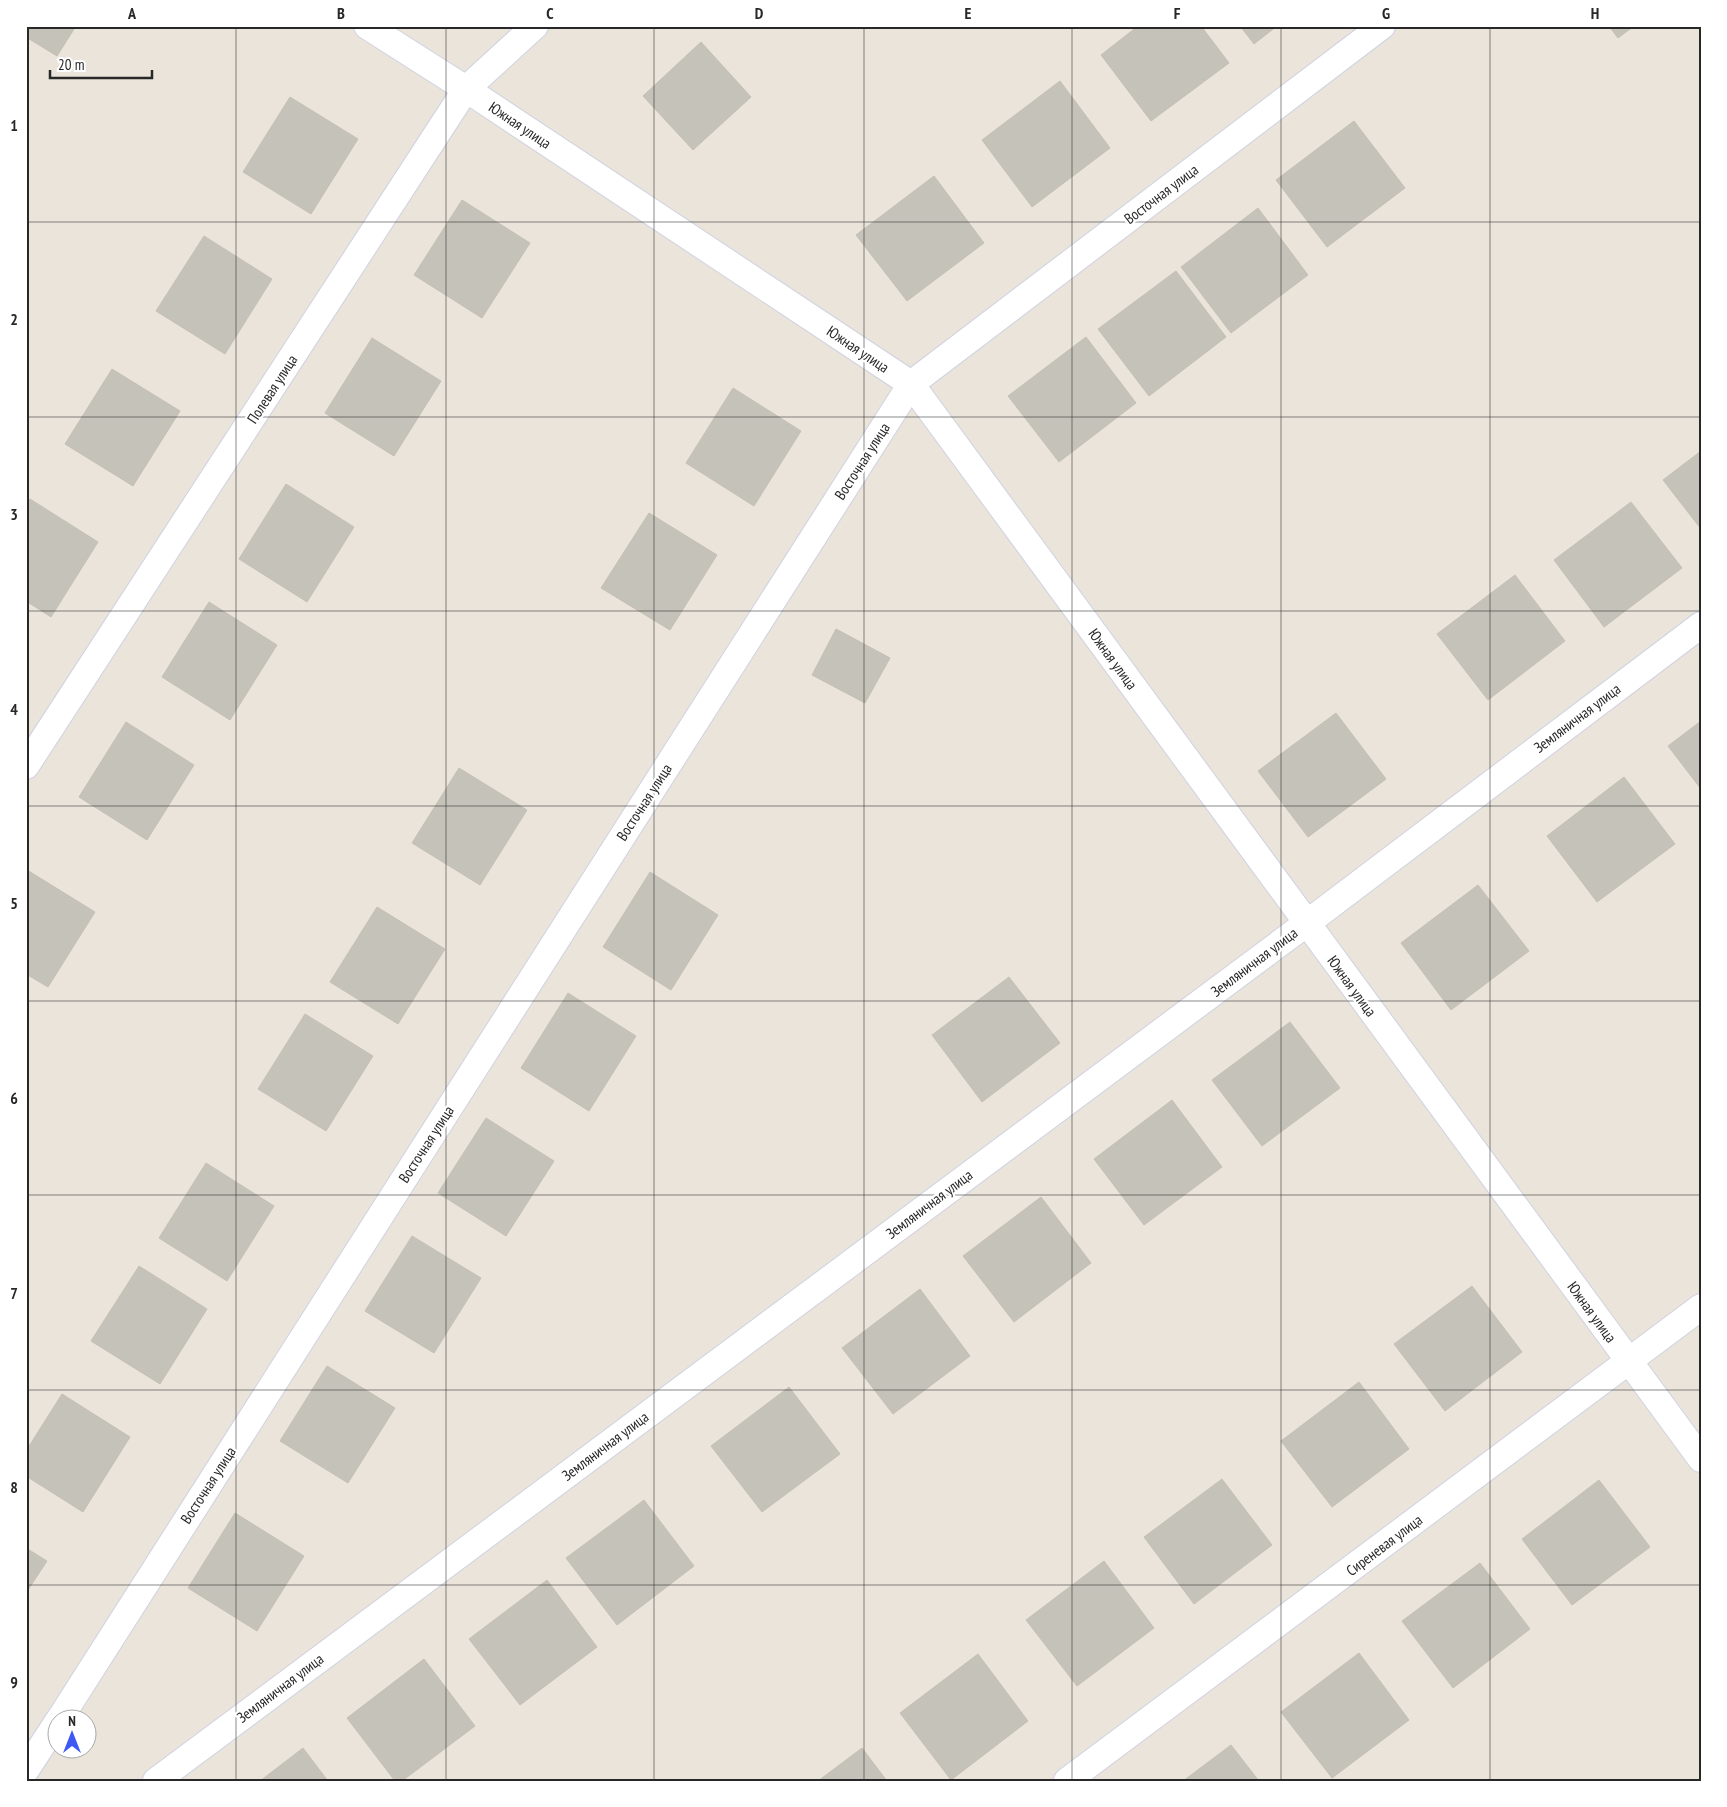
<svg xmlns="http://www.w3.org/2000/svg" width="1727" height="1807" viewBox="0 0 1727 1807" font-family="'PT Sans Narrow',sans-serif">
<rect width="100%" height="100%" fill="#eae4da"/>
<path fill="#c5c2b9" stroke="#c5c0b4" d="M26,26H76L57,56L26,37Z
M1138,26H1201L1229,63L1151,121L1101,55Z
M1240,26H1277L1254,44Z
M1609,26H1634L1618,38Z
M701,42L751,97L693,150L643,96Z
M1060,81L1110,148L1032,207L982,140Z
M290,97L358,139L311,214L243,172Z
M1354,121L1405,188L1327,247L1276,180Z
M934,176L984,243L907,301L856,235Z
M462,200L530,243L482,318L414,275Z
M1258,208L1308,275L1231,333L1181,267Z
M204,236L272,279L225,354L156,311Z
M1176,271L1226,337L1149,396L1098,329Z
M1086,337L1136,403L1059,462L1008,396Z
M372,338L441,381L394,456L325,413Z
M112,369L180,411L133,486L65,444Z
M733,388L801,431L754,506L686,463Z
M1701,451V529L1663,480Z
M286,484L354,527L307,602L239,559Z
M30,499L98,542L51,617L26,601V505Z
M1631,502L1682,568L1604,627L1554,560Z
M649,513L717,555L670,630L601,588Z
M1515,575L1565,641L1488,700L1437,634Z
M209,602L277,645L230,720L162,677Z
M836,629L890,658L865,703L812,675Z
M1336,713L1386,779L1308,837L1258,771Z
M1701,721V789L1668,746Z
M126,722L194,765L147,840L79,797Z
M459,768L527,810L480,885L412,843Z
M1624,777L1675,844L1597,902L1547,836Z
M27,870L95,912L48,987L26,974Z
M650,872L718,915L671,990L603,947Z
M1478,885L1529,951L1451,1010L1401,943Z
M377,907L445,949L398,1024L330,982Z
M1009,977L1060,1043L982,1102L932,1035Z
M568,993L636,1036L589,1111L521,1068Z
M305,1014L373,1056L326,1131L258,1089Z
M1290,1022L1340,1088L1262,1146L1212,1080Z
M1172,1100L1222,1167L1144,1225L1094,1159Z
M486,1118L554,1161L506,1236L438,1193Z
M206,1163L274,1206L227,1281L159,1238Z
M1041,1197L1091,1263L1014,1322L963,1256Z
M412,1236L481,1278L434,1353L365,1311Z
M139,1266L207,1309L160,1384L91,1341Z
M1472,1286L1522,1352L1445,1411L1394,1344Z
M920,1289L970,1356L893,1414L842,1348Z
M327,1366L395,1408L348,1483L280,1441Z
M1359,1382L1409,1449L1332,1507L1281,1441Z
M789,1387L840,1454L762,1512L711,1446Z
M62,1394L130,1437L83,1512L26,1476V1451Z
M1222,1479L1272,1545L1194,1604L1144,1537Z
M1599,1480L1650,1547L1572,1605L1522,1539Z
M644,1500L694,1566L617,1625L566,1558Z
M235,1513L304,1556L257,1631L188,1588Z
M26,1548L47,1561L26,1593Z
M1104,1561L1154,1628L1077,1686L1026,1620Z
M1480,1563L1530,1629L1453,1688L1402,1621Z
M547,1580L597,1647L520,1705L469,1639Z
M1359,1653L1409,1720L1332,1778L1281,1712Z
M978,1654L1028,1721L951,1780L900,1713Z
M424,1659L475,1726L402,1781H395L347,1718Z
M1231,1745L1259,1781H1183Z
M303,1748L328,1781H260Z
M862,1748L887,1781H818Z"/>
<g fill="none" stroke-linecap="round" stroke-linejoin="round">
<g stroke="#d0d2e1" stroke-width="28">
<path id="minor" d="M367,26L466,89L911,384L1701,1459
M26,766L466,89L535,26
M59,1720L911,384L1382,26
M26,1770L58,1721
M156,1781L1307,923L1701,625
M1067,1781L1701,1307"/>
</g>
<use href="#minor" stroke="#fff" stroke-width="26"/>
</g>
<path fill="none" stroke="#282828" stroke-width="1" stroke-opacity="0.55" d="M236,26V1781M446,26V1781M654,26V1781M864,26V1781M1072,26V1781M1281,26V1781M1490,26V1781M26,222H1701M26,417H1701M26,611H1701M26,806H1701M26,1001H1701M26,1195H1701M26,1390H1701M26,1585H1701"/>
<g text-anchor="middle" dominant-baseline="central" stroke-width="4.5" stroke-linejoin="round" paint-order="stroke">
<g font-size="15" fill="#282828" stroke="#fff">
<text transform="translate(520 125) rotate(34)">Южная улица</text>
<text transform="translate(1161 194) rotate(-37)">Восточная улица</text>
<text transform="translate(858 349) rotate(34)">Южная улица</text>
<text transform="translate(272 389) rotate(-57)">Полевая улица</text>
<text transform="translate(862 461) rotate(-57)">Восточная улица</text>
<text transform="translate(1113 659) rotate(54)">Южная улица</text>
<text transform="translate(1577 718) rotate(-37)">Земляничная улица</text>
<text transform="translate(644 802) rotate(-57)">Восточная улица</text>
<text transform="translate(1254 962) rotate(-37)">Земляничная улица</text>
<text transform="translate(1352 986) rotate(54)">Южная улица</text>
<text transform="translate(426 1144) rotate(-57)">Восточная улица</text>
<text transform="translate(929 1204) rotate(-37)">Земляничная улица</text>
<text transform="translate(1592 1312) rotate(54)">Южная улица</text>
<text transform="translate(605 1446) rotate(-37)">Земляничная улица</text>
<text transform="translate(208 1485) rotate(-57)">Восточная улица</text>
<text transform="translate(1384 1545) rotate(-37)">Сиреневая улица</text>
<text transform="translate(280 1688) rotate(-37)">Земляничная улица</text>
</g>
</g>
<rect width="1727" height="1807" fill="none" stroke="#ffffff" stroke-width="55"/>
<g transform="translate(72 1734)"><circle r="24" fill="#ffffff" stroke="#a9a9a9"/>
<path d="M0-4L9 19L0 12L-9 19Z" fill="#3e58f3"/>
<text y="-8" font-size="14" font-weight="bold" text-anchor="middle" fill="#282828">N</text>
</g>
<path d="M50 70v8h102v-8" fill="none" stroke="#282828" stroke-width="2.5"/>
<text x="58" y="70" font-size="15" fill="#282828" stroke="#ffffff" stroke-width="4" paint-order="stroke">20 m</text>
<rect x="28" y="28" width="1672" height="1752" fill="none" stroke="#282828" stroke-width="2"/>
<g font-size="16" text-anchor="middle" font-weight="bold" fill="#282828">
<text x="132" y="19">A</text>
<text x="341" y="19">B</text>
<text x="550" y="19">C</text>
<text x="759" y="19">D</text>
<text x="968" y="19">E</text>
<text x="1177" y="19">F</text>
<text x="1386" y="19">G</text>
<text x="1595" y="19">H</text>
<text x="14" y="131">1</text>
<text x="14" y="325">2</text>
<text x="14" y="520">3</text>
<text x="14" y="715">4</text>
<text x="14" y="909">5</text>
<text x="14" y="1104">6</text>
<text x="14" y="1299">7</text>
<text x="14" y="1493">8</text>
<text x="14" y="1688">9</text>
</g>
</svg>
